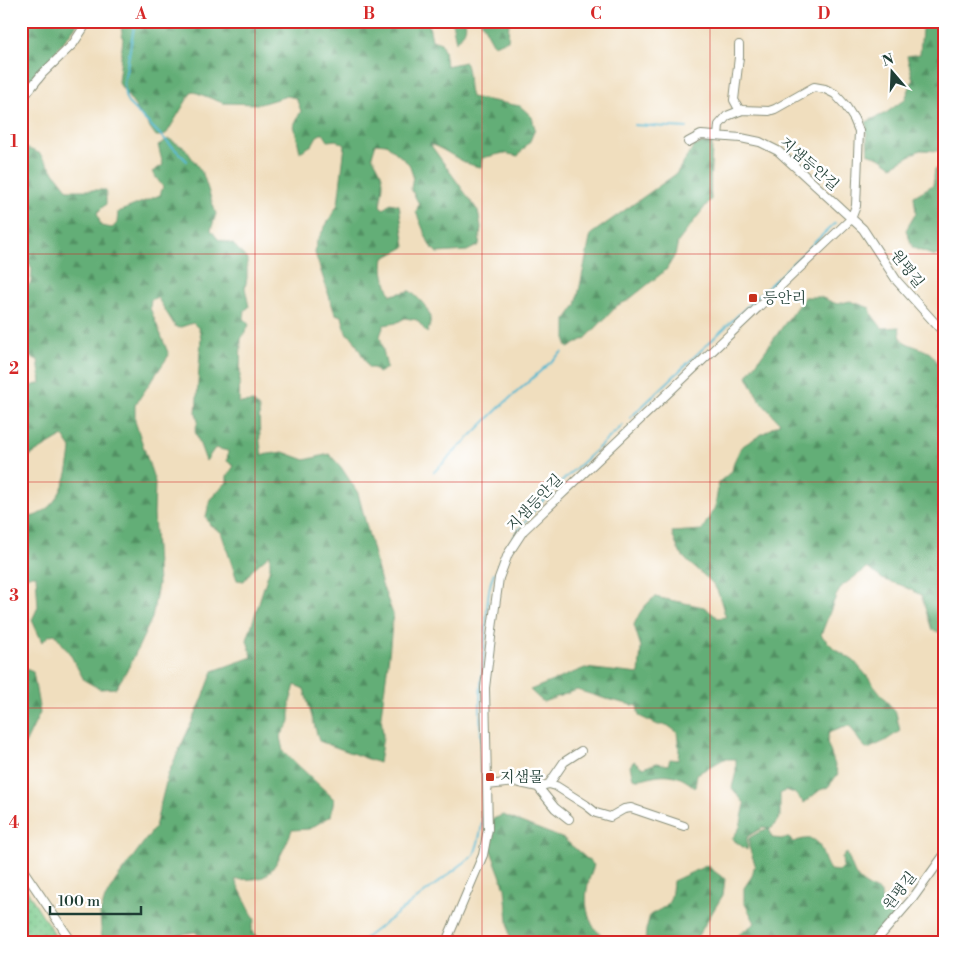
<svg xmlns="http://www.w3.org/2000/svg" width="965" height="963" viewBox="0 0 965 963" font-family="'Libre Bodoni','Noto Serif KR',serif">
<defs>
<pattern id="grass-dots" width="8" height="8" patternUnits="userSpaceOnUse" patternTransform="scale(1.25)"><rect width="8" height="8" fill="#7aca8b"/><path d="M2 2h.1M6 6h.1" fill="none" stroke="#63a572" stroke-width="1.8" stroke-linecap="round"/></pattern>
<pattern id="forest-firs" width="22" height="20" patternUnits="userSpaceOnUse" patternTransform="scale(1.25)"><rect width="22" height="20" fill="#63ae77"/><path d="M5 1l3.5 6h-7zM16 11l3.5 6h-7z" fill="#518f62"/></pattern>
</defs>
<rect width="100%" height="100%" fill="#fff"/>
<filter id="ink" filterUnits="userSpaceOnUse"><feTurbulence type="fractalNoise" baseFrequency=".02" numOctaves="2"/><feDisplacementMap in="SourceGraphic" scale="10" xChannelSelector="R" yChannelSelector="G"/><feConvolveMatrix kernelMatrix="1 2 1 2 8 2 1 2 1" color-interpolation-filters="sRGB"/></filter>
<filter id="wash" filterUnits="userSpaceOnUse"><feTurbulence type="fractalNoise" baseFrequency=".0096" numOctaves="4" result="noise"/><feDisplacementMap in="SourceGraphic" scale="20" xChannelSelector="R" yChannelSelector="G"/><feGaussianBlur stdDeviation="1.12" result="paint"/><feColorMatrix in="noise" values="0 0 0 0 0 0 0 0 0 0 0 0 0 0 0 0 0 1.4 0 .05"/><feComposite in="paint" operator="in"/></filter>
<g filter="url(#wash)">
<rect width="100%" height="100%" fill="#f0debe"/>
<path fill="url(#grass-dots)" stroke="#4c8460" d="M21,881L59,942H21Z"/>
<path fill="url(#forest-firs)" stroke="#417656" d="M21,21H80L21,95Z
M120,21H428L432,40L441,43L444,50L446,66L465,62C470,73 467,85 471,97L520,106L532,117L535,129L530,141L518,156L504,153L482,158L481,167C462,165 448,150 430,144L478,211L481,227L479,245L467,251L437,253L430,246L416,212L419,204L411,189L413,176L409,164L386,144L376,143L372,156C386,180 384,179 380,206L384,209L390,203L399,205L405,247L384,258C381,271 386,284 391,295L410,291C424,303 436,314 427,333L417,320L405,318L396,323L384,325L380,336L387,368L378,373L374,368H369L353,338L346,333L342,316L335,314L315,253L317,241L338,204L345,145L336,140L328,141L323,133L317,136L312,145L300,152L294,125L301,111L296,98L287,96L260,104L223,103L192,91L167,133L162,136H156L118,82L123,39Z
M452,21H465C468,29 461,37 456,42Z
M481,21H509L508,40L494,45Z
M806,21H846L815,31Z
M926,21H944V149L939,151L920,150L892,166L881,158L868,153L866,122L886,113L905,99L913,80L907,56L920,54L922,29Z
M169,139L185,148L203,174L216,214L211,230L218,239L233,244L247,259V278L245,288L249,307L245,310L244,318L249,325L241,339L239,403L254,402L259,409L260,442L262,455L283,452L305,460L329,454L341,467L358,493L381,582L393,614L389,655L381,715L383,736L379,763L319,741L304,689L295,685L290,702V722L280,737L283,751L334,799L331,816L309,829L292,830C287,842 275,872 263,877C255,880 243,879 235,880L255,920L252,927V932L259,938L252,942H205L195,932L172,936L169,942H102L100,914L105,898L116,880L155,827L168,774L202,700L213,671L252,657L247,640L270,568V554L253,569L244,581L237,580L221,532L210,525L206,517L210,499L227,482V476L234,466L227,461L228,451L215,448L206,461L195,431L198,421L196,413L201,338L199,329L193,323L178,328L175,326L157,297L151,300L150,308L169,355L135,405V421L155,482L154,514L158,584L152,618L130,665L116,688L100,689L84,680L70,654L55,634L50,635L42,642L32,620L38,607L36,575H31L21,580V518C26,517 33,517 37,515C62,503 69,473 71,448L63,436L21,461V389L41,383L38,360L21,353V296L31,282L32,269L26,255L21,257V146L39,153L68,190H106V204L97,213L101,226L112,228L117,223L118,212L160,195L163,187L152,172L163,165L158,145Z
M712,141C712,161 709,179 711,199L678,242L675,255L666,270L627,301L618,305L586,338L568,348L566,345V319L576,305L591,234L676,174L694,146Z
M944,165V252L935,256L913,248L906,230L916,213L914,196L933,185L935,169Z
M804,297H820L837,304L850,301L870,308L872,315L882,328L899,327C900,331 900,335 901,338C903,345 926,348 932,355C938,361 938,372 944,379V634L932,630L921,595L901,585L884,580L867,568L842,586L836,596L821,635L835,649L854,661L866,675L896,713L900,731L885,741L868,749C860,745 856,734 850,726L842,727L829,732L827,742L838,774L828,787L820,790L804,803L794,793L786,790L780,794V817L772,828L763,827L747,837V850L732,839L740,827L745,804L732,788L736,772V759H724L697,774L695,788C681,775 667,772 649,777C642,779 639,780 633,778L630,766L634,761L643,768L657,763L668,765L670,759L678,760L679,749L677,732L667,725H658L639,716L637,706L606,699L577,690L543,702L530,690L585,668L639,674L641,647L634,625C639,613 644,605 655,597L704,607L718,618L726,617C722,608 720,592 713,584C693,563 680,563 672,532L702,530L715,507L719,482L732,471L734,462L741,447L780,423L760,401L747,376Z
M21,667L33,672L40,713L25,744L21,747Z
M503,815L564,839L594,865C586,886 582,905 593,926C596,931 603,936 608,940L607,942H510L505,888L490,848L493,819Z
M769,828L772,838L782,839L789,838L793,842C825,831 817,850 830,870L838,871L843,867L842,857L847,853C857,880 855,880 881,893L882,904L897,912L870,942H729L755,923L744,902V888L752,876L755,864L749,847V838L761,831Z
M708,865L711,869L725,879L723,895L694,942H645L646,930L650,915C670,904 671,905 673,881Z"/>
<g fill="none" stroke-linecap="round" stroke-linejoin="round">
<path stroke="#51b7d0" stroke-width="2" d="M135,21L124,83L125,96L128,103L187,161
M634,125L687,128
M630,418L835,223
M434,472L501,406L562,352
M498,566C523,509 579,467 623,425
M360,942L474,855C492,809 480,756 480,708C480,682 484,655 486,629C487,611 487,589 494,573"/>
</g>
</g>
<g filter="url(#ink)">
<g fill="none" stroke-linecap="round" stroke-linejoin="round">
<g stroke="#888e79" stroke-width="10">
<path id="minor" d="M739,45V57L734,100L740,111
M21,100L42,74L73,44L88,21
M688,142L701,135L741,138L760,142L778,151L863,229L897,281L944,333
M549,784L564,762L581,751
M487,785L516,782L538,787L549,784L556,786L586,805L596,813L610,817L624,809L631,808L684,826
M538,787L555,808L569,819
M21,867L72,942
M446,942L483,855L488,829L485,688L493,621L499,578L508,554L523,531L851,219L856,206L859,131L854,119L845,105L835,94L825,89L814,87L775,109L769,111L742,110L727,116L719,125L718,136
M875,942L913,898L944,855"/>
</g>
<use href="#minor" stroke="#fff" stroke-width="8"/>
</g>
</g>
<path fill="none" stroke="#d62828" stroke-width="1" stroke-opacity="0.55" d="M255,21V942M482,21V942M710,21V942M21,254H944M21,482H944M21,708H944"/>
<g fill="#c8321e" stroke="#fff" stroke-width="2">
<rect x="748" y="293" width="10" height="10" rx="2.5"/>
<rect x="485" y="772" width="10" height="10" rx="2.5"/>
</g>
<g text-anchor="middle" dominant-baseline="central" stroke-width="5" stroke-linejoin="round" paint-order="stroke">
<g font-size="15" fill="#1f3d34" stroke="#fff">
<text transform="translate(809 164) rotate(41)">지샘등안길</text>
<text transform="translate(907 269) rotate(52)">원평길</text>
<text transform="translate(535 503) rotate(-46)">지샘등안길</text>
<text transform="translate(900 891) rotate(-52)">원평길</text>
</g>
<g font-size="15" fill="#1f3d34" stroke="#fff" text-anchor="start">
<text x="763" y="298">등안리</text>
<text x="500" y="777">지샘물</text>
</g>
</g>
<rect width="965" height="963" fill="none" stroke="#fff" stroke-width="55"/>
<g transform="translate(892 72) rotate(341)" stroke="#ffffff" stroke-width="4" paint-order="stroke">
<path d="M0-4L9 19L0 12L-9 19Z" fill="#1f3d34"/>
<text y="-8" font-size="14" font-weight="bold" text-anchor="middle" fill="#1f3d34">N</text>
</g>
<path d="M50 906v8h91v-8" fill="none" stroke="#1f3d34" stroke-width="2.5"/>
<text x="58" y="906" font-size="15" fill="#1f3d34" stroke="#ffffff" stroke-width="4" paint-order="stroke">100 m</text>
<rect x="28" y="28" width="910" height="908" fill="none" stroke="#d62828" stroke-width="2"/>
<g font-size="16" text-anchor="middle" font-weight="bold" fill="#d62828">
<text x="141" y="19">A</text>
<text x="369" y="19">B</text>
<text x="596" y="19">C</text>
<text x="824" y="19">D</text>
<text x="14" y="147">1</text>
<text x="14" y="374">2</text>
<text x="14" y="601">3</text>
<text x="14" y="828">4</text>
</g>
</svg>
